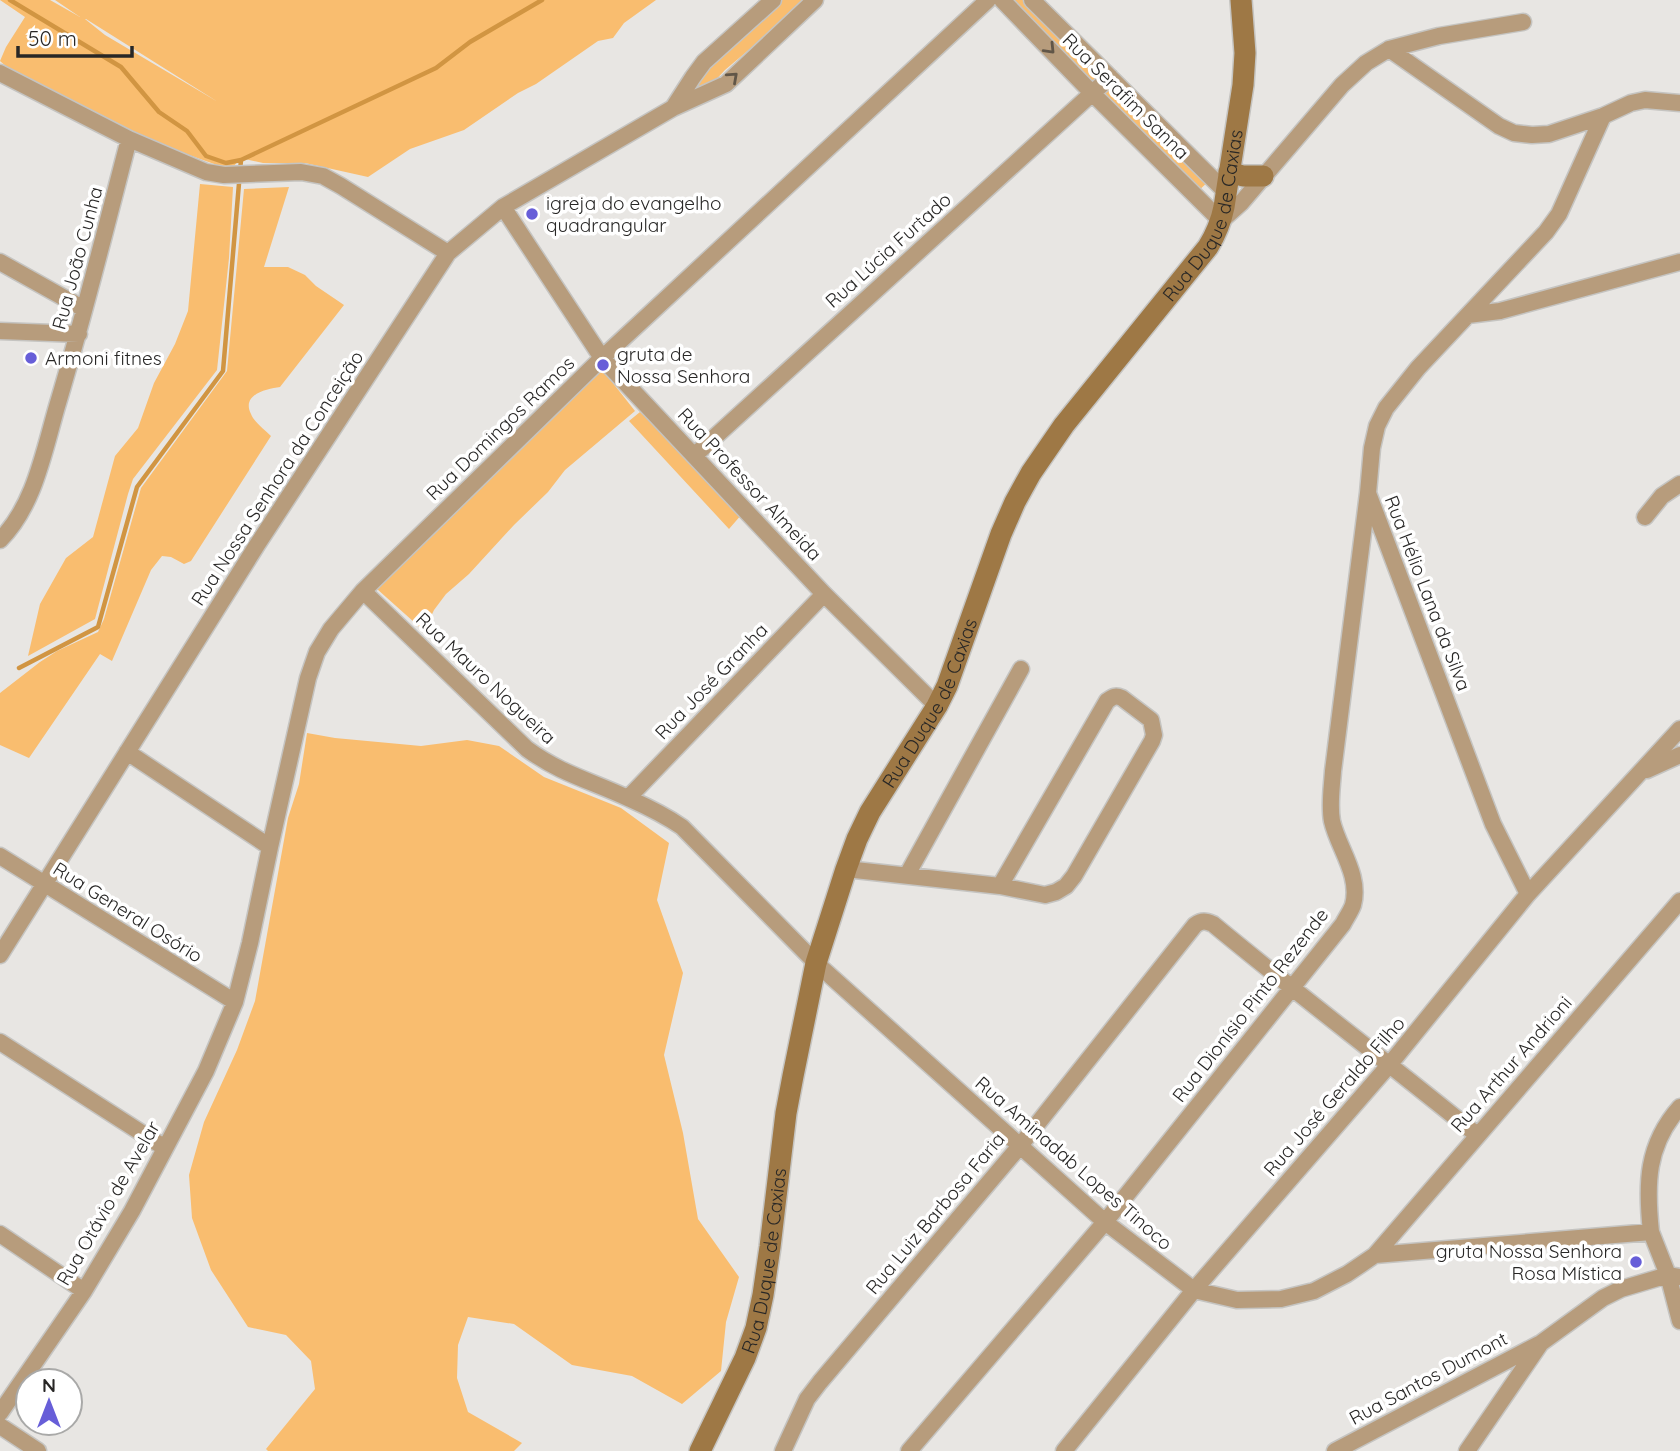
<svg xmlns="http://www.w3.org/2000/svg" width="1680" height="1451" viewBox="0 0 1680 1451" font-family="Quicksand,sans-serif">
<rect width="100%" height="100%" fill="#e8e6e3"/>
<path fill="#f9bd6f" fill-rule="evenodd" d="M0,0H50L80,17L55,0H656L624,23L613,38L598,41L536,84L518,93L464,130L410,149L368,177L305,163H263L240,158L231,170L161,145L8,68L0,61L6,47L25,17ZM85,19H86L218,102L105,35Z
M778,0H803L778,25L725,70L709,87L682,98L704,68Z
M1007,0H1028L1106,77L1092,88Z
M1110,82L1210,180L1196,193L1097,93Z
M200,184L233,187L229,258L217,370L133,479L128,494L95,619L28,656L40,604L66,558L93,537L115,456L138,428L154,383L175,344L188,311Z
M289,187L264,267H288L305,275L316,286L344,305L280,387C267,389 241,394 251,414C254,422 265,430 271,436L191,561L184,564L171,557L162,556L151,570L112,661L100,654L29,758L0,745V693L40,662L57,651L98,632L104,619L141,488L227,371L244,189Z
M601,368L635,411L565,470L548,492L514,525L469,574L446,594L434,610L424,631L377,589Z
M640,412L663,431L742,514L729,529L629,421Z
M307,733L335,738L421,746L467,740L499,746L544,777L621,808L669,843L657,900L683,973L664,1055L683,1133L698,1219L739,1277L726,1322L721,1371L682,1404L632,1376L572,1365L514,1324L468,1317L458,1345L457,1378L468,1412L522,1443L514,1451H268L266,1449L315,1389L311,1361L286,1335L248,1327L211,1270L192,1218L189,1175L204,1122L237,1050L255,1001L288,818L299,784Z"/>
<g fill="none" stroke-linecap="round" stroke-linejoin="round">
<path stroke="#d19542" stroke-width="4.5" d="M10,0L121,67L159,112L187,131L206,156L226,163L241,160
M19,668L98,627L137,487L223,371L241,160L436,68L470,42L542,0"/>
<g stroke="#c5c4c1" stroke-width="19">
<path id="street" d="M1002,0L1092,93L1221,221L1241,203L1342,85L1366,63L1389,49L1439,36L1523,22
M1032,0L1226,192
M1389,49L1499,126L1514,133L1532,135L1549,134L1603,116L1631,103L1645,100L1680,103
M0,73L129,139L206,172L224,175L301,172L323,176L341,186L448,253
M673,108L693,77L704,62L773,0
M503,207L602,358L824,594L937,706
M0,262L84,309
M1468,315L1500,311L1680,262
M0,331L79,334
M695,455L1110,77
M1645,517L1662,496L1680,484
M0,540C35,505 44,450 58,403C84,316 106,227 129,139
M363,591L527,749C561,774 592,781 630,799C648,807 666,816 682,827L816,963L1105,1222L1194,1290L1237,1300L1281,1299L1314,1291L1347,1274L1375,1255L1651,1232L1668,1275L1680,1277
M127,752L270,847
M1647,770L1680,755
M628,798L824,594
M0,856L235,1002
M846,869L1000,886L1045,895L1056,892L1066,886L1074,876L1152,741L1154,735L1151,720L1122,698C1115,695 1113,697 1107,701L1000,886
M907,875L1021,669
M1528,894L1493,824L1368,493L1372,448L1377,426L1386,408L1418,368L1546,232L1559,214L1603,116
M0,955L257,545L448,253L503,207L673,108L726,84L815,0
M0,1042L165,1148
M1651,1232C1646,1185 1646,1145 1680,1107
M0,1234L84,1291
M1375,1255L1680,901
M0,1413L84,1291L132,1211L206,1071L235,1002L250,943L270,847L308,678L317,652L331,629L363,591L602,358L988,0
M0,1426L38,1451
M783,1451L807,1399L820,1382L1019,1147L1195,925C1202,920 1206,921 1213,924C1300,996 1390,1064 1477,1135
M909,1451L1105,1222L1343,924C1346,918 1351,911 1353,905C1361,875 1338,848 1332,821C1329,805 1332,787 1333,771L1368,493
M1064,1451L1194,1290L1390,1064L1528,894L1680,729
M1335,1451L1539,1344
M1467,1451L1541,1343L1603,1298L1621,1289L1668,1275L1680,1321"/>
</g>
<g stroke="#c5c4c1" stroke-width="24">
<g id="secondary">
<path d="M1229,172L1243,176H1263"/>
<path id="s1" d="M700,1451L745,1358L756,1328L763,1295L770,1247L786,1113L793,1076L816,963L846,869L857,839L870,812L937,706L947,686L1001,534L1015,502L1031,473L1064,425L1208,247C1216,234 1221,222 1224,207L1243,85L1245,53L1241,0"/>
</g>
</g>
<use href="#street" stroke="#b79c7c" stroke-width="16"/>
<use href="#secondary" stroke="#9e7845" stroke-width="21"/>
</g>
<defs><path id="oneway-chevron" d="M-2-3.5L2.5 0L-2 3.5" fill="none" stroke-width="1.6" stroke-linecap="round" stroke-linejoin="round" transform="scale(1.75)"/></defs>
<g stroke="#615648">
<use href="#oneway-chevron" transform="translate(1050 49) rotate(46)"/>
<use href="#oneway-chevron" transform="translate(733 77) rotate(-42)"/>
</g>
<g fill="#675ed8" stroke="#fff" stroke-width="2.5">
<circle cx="532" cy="214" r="7"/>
<circle cx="31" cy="358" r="7"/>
<circle cx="603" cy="365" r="7"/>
<circle cx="1636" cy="1262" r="7"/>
</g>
<g text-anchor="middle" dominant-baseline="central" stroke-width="7" stroke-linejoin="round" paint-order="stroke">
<g font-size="19" fill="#282726" stroke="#fff">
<text transform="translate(1126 96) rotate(45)">Rua Serafim Sanna</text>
<text stroke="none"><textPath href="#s1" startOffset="1358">Rua Duque de Caxias</textPath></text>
<text transform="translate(888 250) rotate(-42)">Rua Lúcia Furtado</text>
<text transform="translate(77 258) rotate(-75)">Rua João Cunha</text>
<text transform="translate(500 428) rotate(-44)">Rua Domingos Ramos</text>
<text transform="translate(277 478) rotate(-57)">Rua Nossa Senhora da Conceição</text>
<text transform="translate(750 484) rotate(47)">Rua Professor Almeida</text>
<text transform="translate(1428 593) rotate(69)">Rua Hélio Lana da Silva</text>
<text transform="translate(486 678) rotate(43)">Rua Mauro Nogueira</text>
<text transform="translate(711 681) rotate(-46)">Rua José Granha</text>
<text stroke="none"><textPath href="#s1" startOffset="791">Rua Duque de Caxias</textPath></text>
<text transform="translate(128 912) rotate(32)">Rua General Osório</text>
<text transform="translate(1250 1005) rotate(-52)">Rua Dionísio Pinto Rezende</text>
<text transform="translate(1511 1064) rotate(-49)">Rua Arthur Andrioni</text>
<text transform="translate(1334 1096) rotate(-49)">Rua José Geraldo Filho</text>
<text transform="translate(1074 1163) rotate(41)">Rua Aminadab Lopes Tinoco</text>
<text transform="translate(108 1203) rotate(-60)">Rua Otávio de Avelar</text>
<text transform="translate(935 1213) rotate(-50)">Rua Luiz Barbosa Faria</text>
<text stroke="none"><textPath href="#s1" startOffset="203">Rua Duque de Caxias</textPath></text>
<text transform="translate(1428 1378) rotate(-28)">Rua Santos Dumont</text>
</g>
<g font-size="19" fill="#282726" stroke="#fff" text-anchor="start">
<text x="546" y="203">igreja do evangelho<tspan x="546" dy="22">quadrangular</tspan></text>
<text x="617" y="354">gruta de<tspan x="617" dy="22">Nossa Senhora</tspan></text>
<text x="45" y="358">Armoni fitnes</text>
<text x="1622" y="1251" text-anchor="end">gruta Nossa Senhora<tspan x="1622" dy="22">Rosa Mística</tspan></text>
</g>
</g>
<g transform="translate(49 1402)"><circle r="33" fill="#ffffff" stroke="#a9a9a8" stroke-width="2"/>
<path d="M0-5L12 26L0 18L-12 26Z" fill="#675ed8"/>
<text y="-10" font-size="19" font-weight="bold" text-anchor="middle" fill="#282726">N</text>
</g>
<path d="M18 46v10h114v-10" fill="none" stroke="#282726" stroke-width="3.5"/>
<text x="28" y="46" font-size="21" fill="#282726" stroke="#ffffff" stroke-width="5" paint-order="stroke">50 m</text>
</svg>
